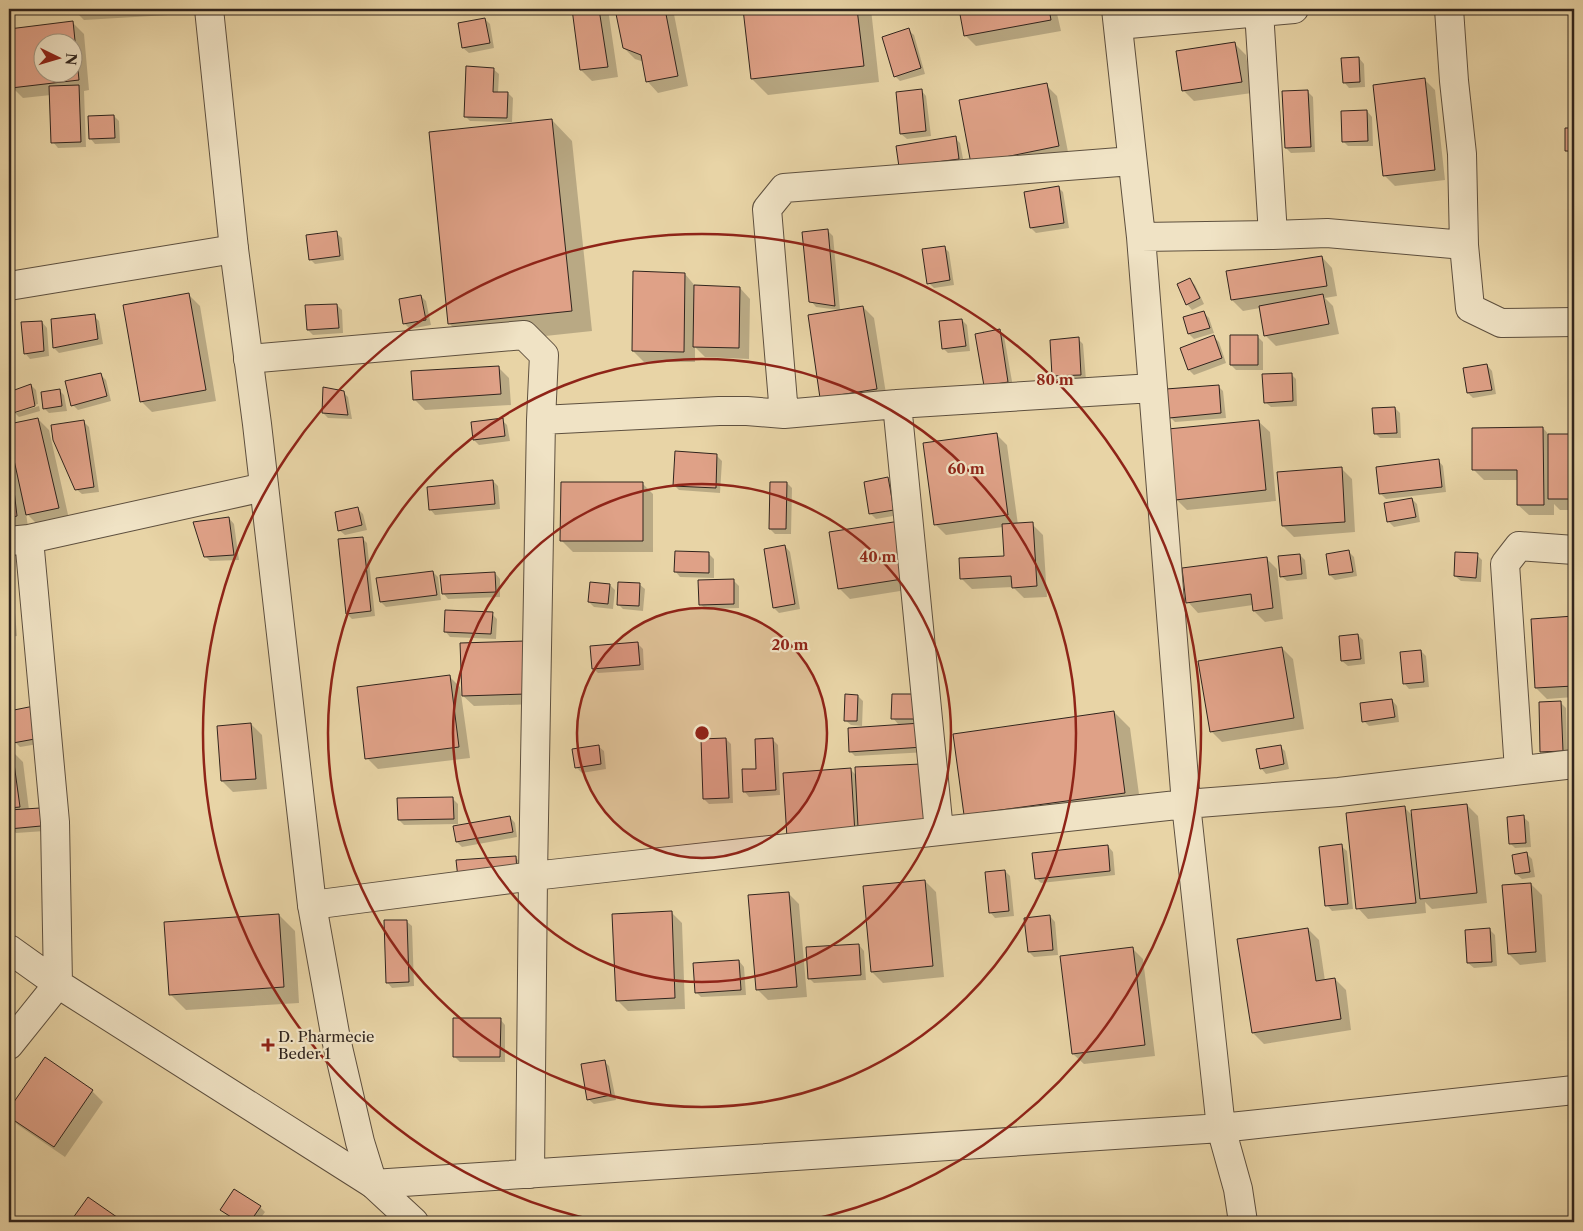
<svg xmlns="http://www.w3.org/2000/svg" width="1583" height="1231" viewBox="0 0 1583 1231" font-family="'Libre Caslon Text',serif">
<rect width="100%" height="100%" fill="#e8d4a6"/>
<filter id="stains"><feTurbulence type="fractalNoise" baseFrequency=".004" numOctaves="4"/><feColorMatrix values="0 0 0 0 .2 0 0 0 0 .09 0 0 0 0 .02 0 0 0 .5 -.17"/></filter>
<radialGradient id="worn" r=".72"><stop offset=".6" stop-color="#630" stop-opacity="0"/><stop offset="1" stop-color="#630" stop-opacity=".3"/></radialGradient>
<path fill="#0003" fill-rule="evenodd" d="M73,9H185V14L84,20Z
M463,9H490L468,14Z
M573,9H608L618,77L592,81L581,70Z
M617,9H673L688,86L658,93L648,82L644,62L635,59L624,48Z
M744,9H871L879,82L768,95L752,79Z
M960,9H1056L1061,31L976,46L965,35Z
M485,19L490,24L494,48L469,53L463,48Z
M73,23L84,34L89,90L84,91L86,147L58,148L53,142L51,95L23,98L12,87L9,61V30ZM42,42H72V72H42Z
M908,30L914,35L925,74L900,81L895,76Z
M1235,44L1246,55L1252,93L1194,101L1183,90Z
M1359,58L1364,64L1365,87L1349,88L1344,82Z
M493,69L499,74L498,93H508L513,98L512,122L470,121L465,116Z
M1424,79L1435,90L1445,180L1395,186L1384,175Z
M1046,85L1057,96L1069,157L983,174Z
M921,90L926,96L931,136L907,139L901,134Z
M1308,92L1313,97L1315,152L1291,153L1286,148Z
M1367,111L1372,117L1373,146H1348L1343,141Z
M114,116L119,121L120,143L95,144L90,138Z
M552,120L572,141L592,331L469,344L449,323Z
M1567,129H1574V156H1572L1567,151Z
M955,138L960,143L964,164L906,172Z
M1058,187L1063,192L1069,228L1036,233L1031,228L1026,193Z
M828,231L833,236L840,310L816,307L811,301Z
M336,233L342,238L344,260L315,264L310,259Z
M944,247L949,252L954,285L934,288L929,283Z
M1322,257L1332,268L1337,296L1325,298L1333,306L1339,334L1276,346L1265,335L1260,308L1243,311L1232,300Z
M685,274L696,287L740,288L750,299L749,359L705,357L695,347V362H644L633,351Z
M1190,280L1195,285L1204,304L1192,310L1187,304Z
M189,295L200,306L216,401L152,412L141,401Z
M421,296L426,301L431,325L410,329L405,324Z
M337,305L342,310L343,333L313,335L308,330Z
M863,307L874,318L887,400L822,398Z
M1204,313L1209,318L1214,333L1194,339L1189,334Z
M94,316L99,321L103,344L59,353L54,348L52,320Z
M962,320L967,325L970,351L948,353L943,348Z
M42,322L47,328L49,356L30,359L25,353Z
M999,331L1004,336L1013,387L990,391Z
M1214,337L1219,342L1226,363L1194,375L1189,370Z
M1258,337L1263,342V370H1236L1231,365Z
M1078,339L1083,344L1086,380L1059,381L1054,376Z
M1487,365L1492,371L1496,394L1473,398L1468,393Z
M498,367L509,378L511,405L425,410L414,399Z
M1291,374L1296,379L1297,406L1271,407L1265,402Z
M101,375L106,380L111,401L78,410L73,405Z
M31,385L36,390L38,404L16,410V413L39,406L40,411L19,417L14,412Z
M1218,386L1223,391L1226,418L1175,422L1170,417Z
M59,390L64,395L67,411L49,413L44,408Z
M343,392L348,397L352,419L328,418L323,413Z
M1395,408L1400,413L1401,438H1380L1375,433Z
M38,419L49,430L69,519L38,525L26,513L28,527L9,530V424Z
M502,420L507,425L510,441L479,445L474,440Z
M84,422L89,427L99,492L82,494L76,489Z
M1259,422L1270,432L1276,501L1187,510L1176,499Z
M1543,428L1550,436L1574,435V510H1560L1554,504V515H1529L1518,505L1519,480H1484L1474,470Z
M996,434L1007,445L1018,525L1032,524L1043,535L1047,597L1024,598L1013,587L972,589L961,578L1005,557L1003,527L946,535L935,524Z
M717,456L722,461L720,493L679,490L674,485Z
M1438,460L1443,466L1446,492L1386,499L1381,494Z
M1341,468L1352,479L1355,532L1294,537L1283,526Z
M888,479L893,484L899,515L876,519L870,513Z
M493,481L498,486L500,509L435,515L430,509Z
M642,483L653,494V552H573L562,541Z
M787,483L792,488L791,534H775L770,529Z
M1412,499L1417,504L1420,522L1394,527L1389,522Z
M358,509L363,514L367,530L345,535L339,530Z
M229,518L234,524L239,560L210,561L205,556Z
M830,533L919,588L850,599L839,588Z
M362,538L367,543L375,616L352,619L347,614Z
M785,546L790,552L800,609L779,613L774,608Z
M1348,551L1354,557L1357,576L1335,580L1330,575Z
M709,554L714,559V578L680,577L675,571Z
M1300,555L1305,560L1307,579L1287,581L1281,576Z
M1477,555L1482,560L1481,582L1461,581L1455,576Z
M1266,558L1277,569L1283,619L1265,622L1254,611L1253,605L1198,613L1188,602Z
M9,564L11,566L17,636L9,637Z
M433,572L438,577L441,600L386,607L381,602L378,579Z
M495,573L500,579V597L448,599L443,593Z
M733,580L739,586V608L706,609L700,604Z
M639,584L645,589L643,611L623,609L618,604Z
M610,585L615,590L613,609L594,607L589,602Z
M492,614L497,619L496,639L450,637L445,631Z
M1574,618V697L1547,699L1536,688L1532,620Z
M1358,635L1363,640L1365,664L1348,666L1342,661Z
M638,644L643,649L644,670L598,673L593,668Z
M461,645L537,704L474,706L461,694H463Z
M9,648L15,673L9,675Z
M1282,648L1293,659L1304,729L1222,742L1211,731Z
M1421,651L1426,656L1429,687L1409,689L1404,683Z
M449,676L460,687L470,758L378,769L367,758Z
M893,695L926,730L928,752L855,756L850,751L908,726V724H898L893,718Z
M858,696L863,701L862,726L851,725L845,720Z
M1392,700L1397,706L1399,722L1369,726L1364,721Z
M1560,702L1566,708L1567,756H1546L1541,751Z
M9,712L44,743L20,747L15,742Z
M1114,712L1130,728L1141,809L965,815Z
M251,724L262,735L267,789L233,792L222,781Z
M726,739L731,744L733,803L709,804L704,799Z
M773,740L778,745L780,795L749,797L744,791Z
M598,746L604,751L606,769L582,773L576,767Z
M1280,746L1285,751L1289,769L1266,774L1261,768Z
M9,751H12L23,762L29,810L39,809L44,815L45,831L16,833L11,828L9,820Z
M851,770L857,776L935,834L800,849Z
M452,798L458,804V824L404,825L399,820Z
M1467,805L1478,816L1487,903L1432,909L1425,902L1426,913L1368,919L1358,908L1405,808L1412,815Z
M510,817L515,823L517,837L462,847L457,842L455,827Z
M1523,817L1529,822L1531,847L1515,848L1510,843Z
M1108,846L1113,852L1115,875L1041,883L1036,878Z
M1341,846L1347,851L1353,909L1332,911L1327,905Z
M1526,853L1532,859L1535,877L1522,879L1516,874Z
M515,857L520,862L522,878L465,882Z
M1005,871L1010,876L1014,916L995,918L990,912Z
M925,881L936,892L944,977L883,983L872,972Z
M1531,884L1542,895L1546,962L1520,965L1509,954Z
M788,893L799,904L807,997L768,1000L757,989Z
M671,912L682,923L685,1009L628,1011L617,1000Z
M279,915L295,931L299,1003L186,1010L170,994Z
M1050,916L1055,922L1058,955L1034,957L1029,952Z
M406,921L412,926L414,986L392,988L387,982Z
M1308,929L1319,940L1325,981L1335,979L1346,990L1351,1030L1264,1044L1253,1033Z
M1490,930L1495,935L1497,966L1474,968L1468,963Z
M859,945L864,951L866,980L814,983L809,978Z
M1132,948L1143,959L1155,1056L1084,1064L1073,1054Z
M739,961L744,967L746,995L701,997L696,992Z
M500,1019L505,1025V1062H460L454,1056Z
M45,1059L92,1091L103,1102L65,1157L18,1125L9,1116V1112Z
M604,1061L609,1066L616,1100L594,1104L588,1099Z
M260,1207L265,1212L258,1222H238L222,1210Z"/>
<path fill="#dfa187" stroke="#30241d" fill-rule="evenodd" d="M572,9H599L608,67L580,70Z
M615,9H665L678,76L646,82L641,55L623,48Z
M743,9H857L864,66L751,79Z
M959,9H1049L1051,20L964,36Z
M485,18L490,43L462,48L458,23Z
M73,21L79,80L11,88L9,72V29ZM42,42H72V72H42Z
M909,28L921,68L894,77L882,37Z
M1235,42L1242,82L1182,91L1176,51Z
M1359,57L1360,82L1343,83L1341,58Z
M466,66L494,68L493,92H508L507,118L464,117Z
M1425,78L1435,170L1383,176L1373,85Z
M1047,83L1059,146L971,164L959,100Z
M79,85L81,142L51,143L49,86Z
M922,89L926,131L900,134L896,92Z
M1308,90L1311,147L1285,148L1282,91Z
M1367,110L1368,141L1342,142L1341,111Z
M114,115L115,138L89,139L88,116Z
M552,119L572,311L448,324L429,132Z
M1565,128H1574V151H1565Z
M956,136L959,159L899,167L896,146Z
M1059,186L1064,223L1030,228L1024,192Z
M828,229L835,306L809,302L802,232Z
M337,231L340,256L309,260L306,235Z
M945,246L950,280L927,284L922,249Z
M1322,256L1327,286L1231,300L1226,271Z
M633,271L685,273L684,352L632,351Z
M1190,278L1200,298L1186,305L1177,284Z
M694,285L740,287L739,348L693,347Z
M189,293L206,390L140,402L123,305Z
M1323,294L1329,324L1264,336L1259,306Z
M421,295L426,320L403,324L399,299Z
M337,304L339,328L307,330L305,305Z
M863,306L877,389L820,398L808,315Z
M1204,311L1210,328L1188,334L1183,317Z
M95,314L98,339L53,348L51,319Z
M962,319L966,346L942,349L939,321Z
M42,321L44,351L24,354L21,322Z
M1000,329L1008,382L984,386L975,334Z
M1214,335L1222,358L1188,370L1180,348Z
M1230,335H1258V365H1230Z
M1079,337L1081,375L1052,376L1050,340Z
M1487,364L1492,390L1467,393L1463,368Z
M499,366L501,394L413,400L411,371Z
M101,373L107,396L71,406L65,381Z
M1292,373L1293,401L1264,403L1262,374Z
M31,384L35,406L13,413L9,392Z
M1219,385L1221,413L1169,418L1166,389Z
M323,387L344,391L348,415L322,413Z
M60,389L62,406L43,409L41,392Z
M1395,407L1397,433L1374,434L1372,408Z
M38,418L59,508L26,515L9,437V424Z
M503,418L505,436L473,440L471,422Z
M84,420L94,487L75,490L53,440L51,425Z
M1259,420L1266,490L1175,500L1168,429Z
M1543,427L1544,505H1517V470H1472V428Z
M997,433L1008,515L934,525L923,443Z
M1548,434H1574V499H1548Z
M9,447L17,516L9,518Z
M675,451L717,454L716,488L673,486Z
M1439,459L1442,487L1379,494L1376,467Z
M1342,467L1345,522L1282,526L1277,472Z
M888,477L894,510L869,514L864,482Z
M493,480L495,504L429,510L427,487Z
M561,482H643V541H560Z
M770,482H787L786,529H769Z
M1412,498L1416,517L1387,522L1384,503Z
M358,507L362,525L338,531L335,512Z
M229,517L234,555L204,557L193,522Z
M900,521L909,578L838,589L829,532Z
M1033,522L1037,586L1012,588L1011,576L960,579L959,558L1004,556L1002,524Z
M363,537L371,611L346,614L338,539Z
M785,545L795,604L773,608L764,549Z
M1349,550L1353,572L1329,575L1326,554Z
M675,551L709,552V573L674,572Z
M1455,552L1478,553L1476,578L1454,576Z
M1300,554L1302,574L1280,577L1278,556Z
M1267,557L1273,608L1253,611L1251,594L1186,603L1182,568Z
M433,571L437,595L380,602L376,578Z
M495,572L496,592L442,594L440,575Z
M734,579V604L699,605L698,580Z
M590,582L610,584L608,604L588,602Z
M618,582L640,583L639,606L617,605Z
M445,610L493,612L491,634L444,632Z
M1574,616V686L1535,688L1531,619Z
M1358,634L1361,659L1341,661L1339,636Z
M525,641L526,694L462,696L460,643Z
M638,642L640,665L592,669L590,646Z
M1282,647L1294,718L1210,732L1198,661Z
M1421,650L1424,682L1403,684L1400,652Z
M450,675L459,747L365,759L357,687Z
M845,694L858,695L857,721H844Z
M892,694H914V719H891Z
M1392,699L1395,717L1362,722L1360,703Z
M1561,701L1563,751L1540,752L1539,702Z
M34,706L40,738L13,743L9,711Z
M1114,711L1125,793L964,815L953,734Z
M251,723L256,779L221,781L217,726Z
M921,723L923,747L849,752L848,728Z
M726,738L729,798L703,799L701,739Z
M773,738L776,790L743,792L742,769H756L755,739Z
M599,745L601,764L575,768L572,749Z
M1281,745L1284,764L1260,769L1256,749Z
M12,749L20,807L9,808V750Z
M921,764L925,823L858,827L855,767Z
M851,768L855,834L787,838L783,773Z
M453,797L454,819L398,820L397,798Z
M1467,804L1477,893L1420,899L1411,810Z
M1405,806L1416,903L1356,909L1346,813Z
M40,808L41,826L9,829V810Z
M1524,815L1526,843L1509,844L1507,817Z
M510,816L513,832L456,842L453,826Z
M1342,844L1348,904L1325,906L1319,847Z
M1108,845L1110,871L1035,879L1032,853Z
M1527,852L1530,872L1515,874L1512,855Z
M516,856L517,873L458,878L456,860Z
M1005,870L1009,911L989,913L985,872Z
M925,880L933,966L871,972L863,886Z
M1531,883L1536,952L1508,954L1502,885Z
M789,892L797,987L756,990L748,895Z
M672,911L675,998L616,1001L612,914Z
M279,914L284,987L169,995L164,922Z
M1050,915L1053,950L1028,952L1024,918Z
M384,920H407L409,982L386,983Z
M1308,928L1316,981L1335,978L1341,1019L1252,1033L1237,939Z
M1490,928L1492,962L1467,963L1465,930Z
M859,944L861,975L808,979L806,947Z
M1133,947L1145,1045L1072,1054L1060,956Z
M739,960L741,990L695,993L693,963Z
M453,1018H501L500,1057H453Z
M45,1057L93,1090L54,1147L9,1117V1109Z
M605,1060L611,1095L587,1100L581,1064Z
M234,1189L261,1206L250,1222H239L220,1210Z
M88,1197L124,1222H70Z"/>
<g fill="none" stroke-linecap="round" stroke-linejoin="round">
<g stroke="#5e503f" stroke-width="30">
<path id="minor" d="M1116,9L1141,237L1186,804L1221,1128L1238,1189L1243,1222
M1259,11L1273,235
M1118,25L1294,9
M1141,237L1273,235L1327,233L1464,245L1462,154L1454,81L1449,9
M1464,245L1470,308L1501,323L1574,322
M9,286L234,249
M248,359L524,335L544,355L541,420L719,411H747L784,414L767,209L784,188L1132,161
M897,404L939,831
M784,414L897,404L1153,388
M9,541L29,539L264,487
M1519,770L1505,564L1519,546L1574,550
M312,905L533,876L1186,804L1339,792L1574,764
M9,949L58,984L373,1184L1221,1128L1574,1090
M9,1045L58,984L55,822L29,539
M530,1174L533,876L541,420"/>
</g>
<g stroke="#5e503f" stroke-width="30">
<path id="tertiary" d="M209,9L234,249L257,424L312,905L336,1039L360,1142L373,1184L414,1222"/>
</g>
<use href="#minor" stroke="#f0e3c5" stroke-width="28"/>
<use href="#tertiary" stroke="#f0e3c5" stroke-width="28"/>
</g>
<circle cx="702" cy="733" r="125" fill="#8f2418" fill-opacity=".12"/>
<g fill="none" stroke="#8f2418" stroke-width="2.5">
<circle cx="702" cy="733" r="125"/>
<circle cx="702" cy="733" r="249"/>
<circle cx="702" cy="733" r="374"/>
<path d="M603 1222A499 499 0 1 1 801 1222"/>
</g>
<path fill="#8f2418" stroke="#f0e3c5" stroke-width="2" d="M265.5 1037.5h5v5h5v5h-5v5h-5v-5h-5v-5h5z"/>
<g text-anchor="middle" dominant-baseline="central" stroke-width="4.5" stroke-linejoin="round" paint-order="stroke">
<g font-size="15" fill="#30241d" stroke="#f0e3c5" text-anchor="start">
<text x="278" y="1036">D. Pharmecie<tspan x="278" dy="17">Beder 1</tspan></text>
</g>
</g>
<circle cx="702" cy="733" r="8" fill="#8f2418" stroke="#f0e3c5" stroke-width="2.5"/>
<g font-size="15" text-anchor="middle" font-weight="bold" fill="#8f2418" stroke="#f0e3c5" stroke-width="4.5" stroke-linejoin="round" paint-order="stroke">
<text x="1055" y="385">80 m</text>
<text x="966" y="474">60 m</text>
<text x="878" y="562">40 m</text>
<text x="790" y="650">20 m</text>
</g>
<rect width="1583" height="1231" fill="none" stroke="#e8d4a6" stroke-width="30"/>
<rect x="10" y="10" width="1563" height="1211" fill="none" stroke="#30241d" stroke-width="2.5"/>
<rect x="15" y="15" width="1553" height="1201" fill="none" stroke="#30241d"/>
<g transform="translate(58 58) rotate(95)"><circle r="24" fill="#f0e3c5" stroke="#a39782"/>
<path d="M0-4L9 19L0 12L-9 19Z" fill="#8f2418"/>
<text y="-8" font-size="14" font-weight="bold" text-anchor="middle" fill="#30241d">N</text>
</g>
<rect width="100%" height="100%" filter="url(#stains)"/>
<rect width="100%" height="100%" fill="url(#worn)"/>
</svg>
